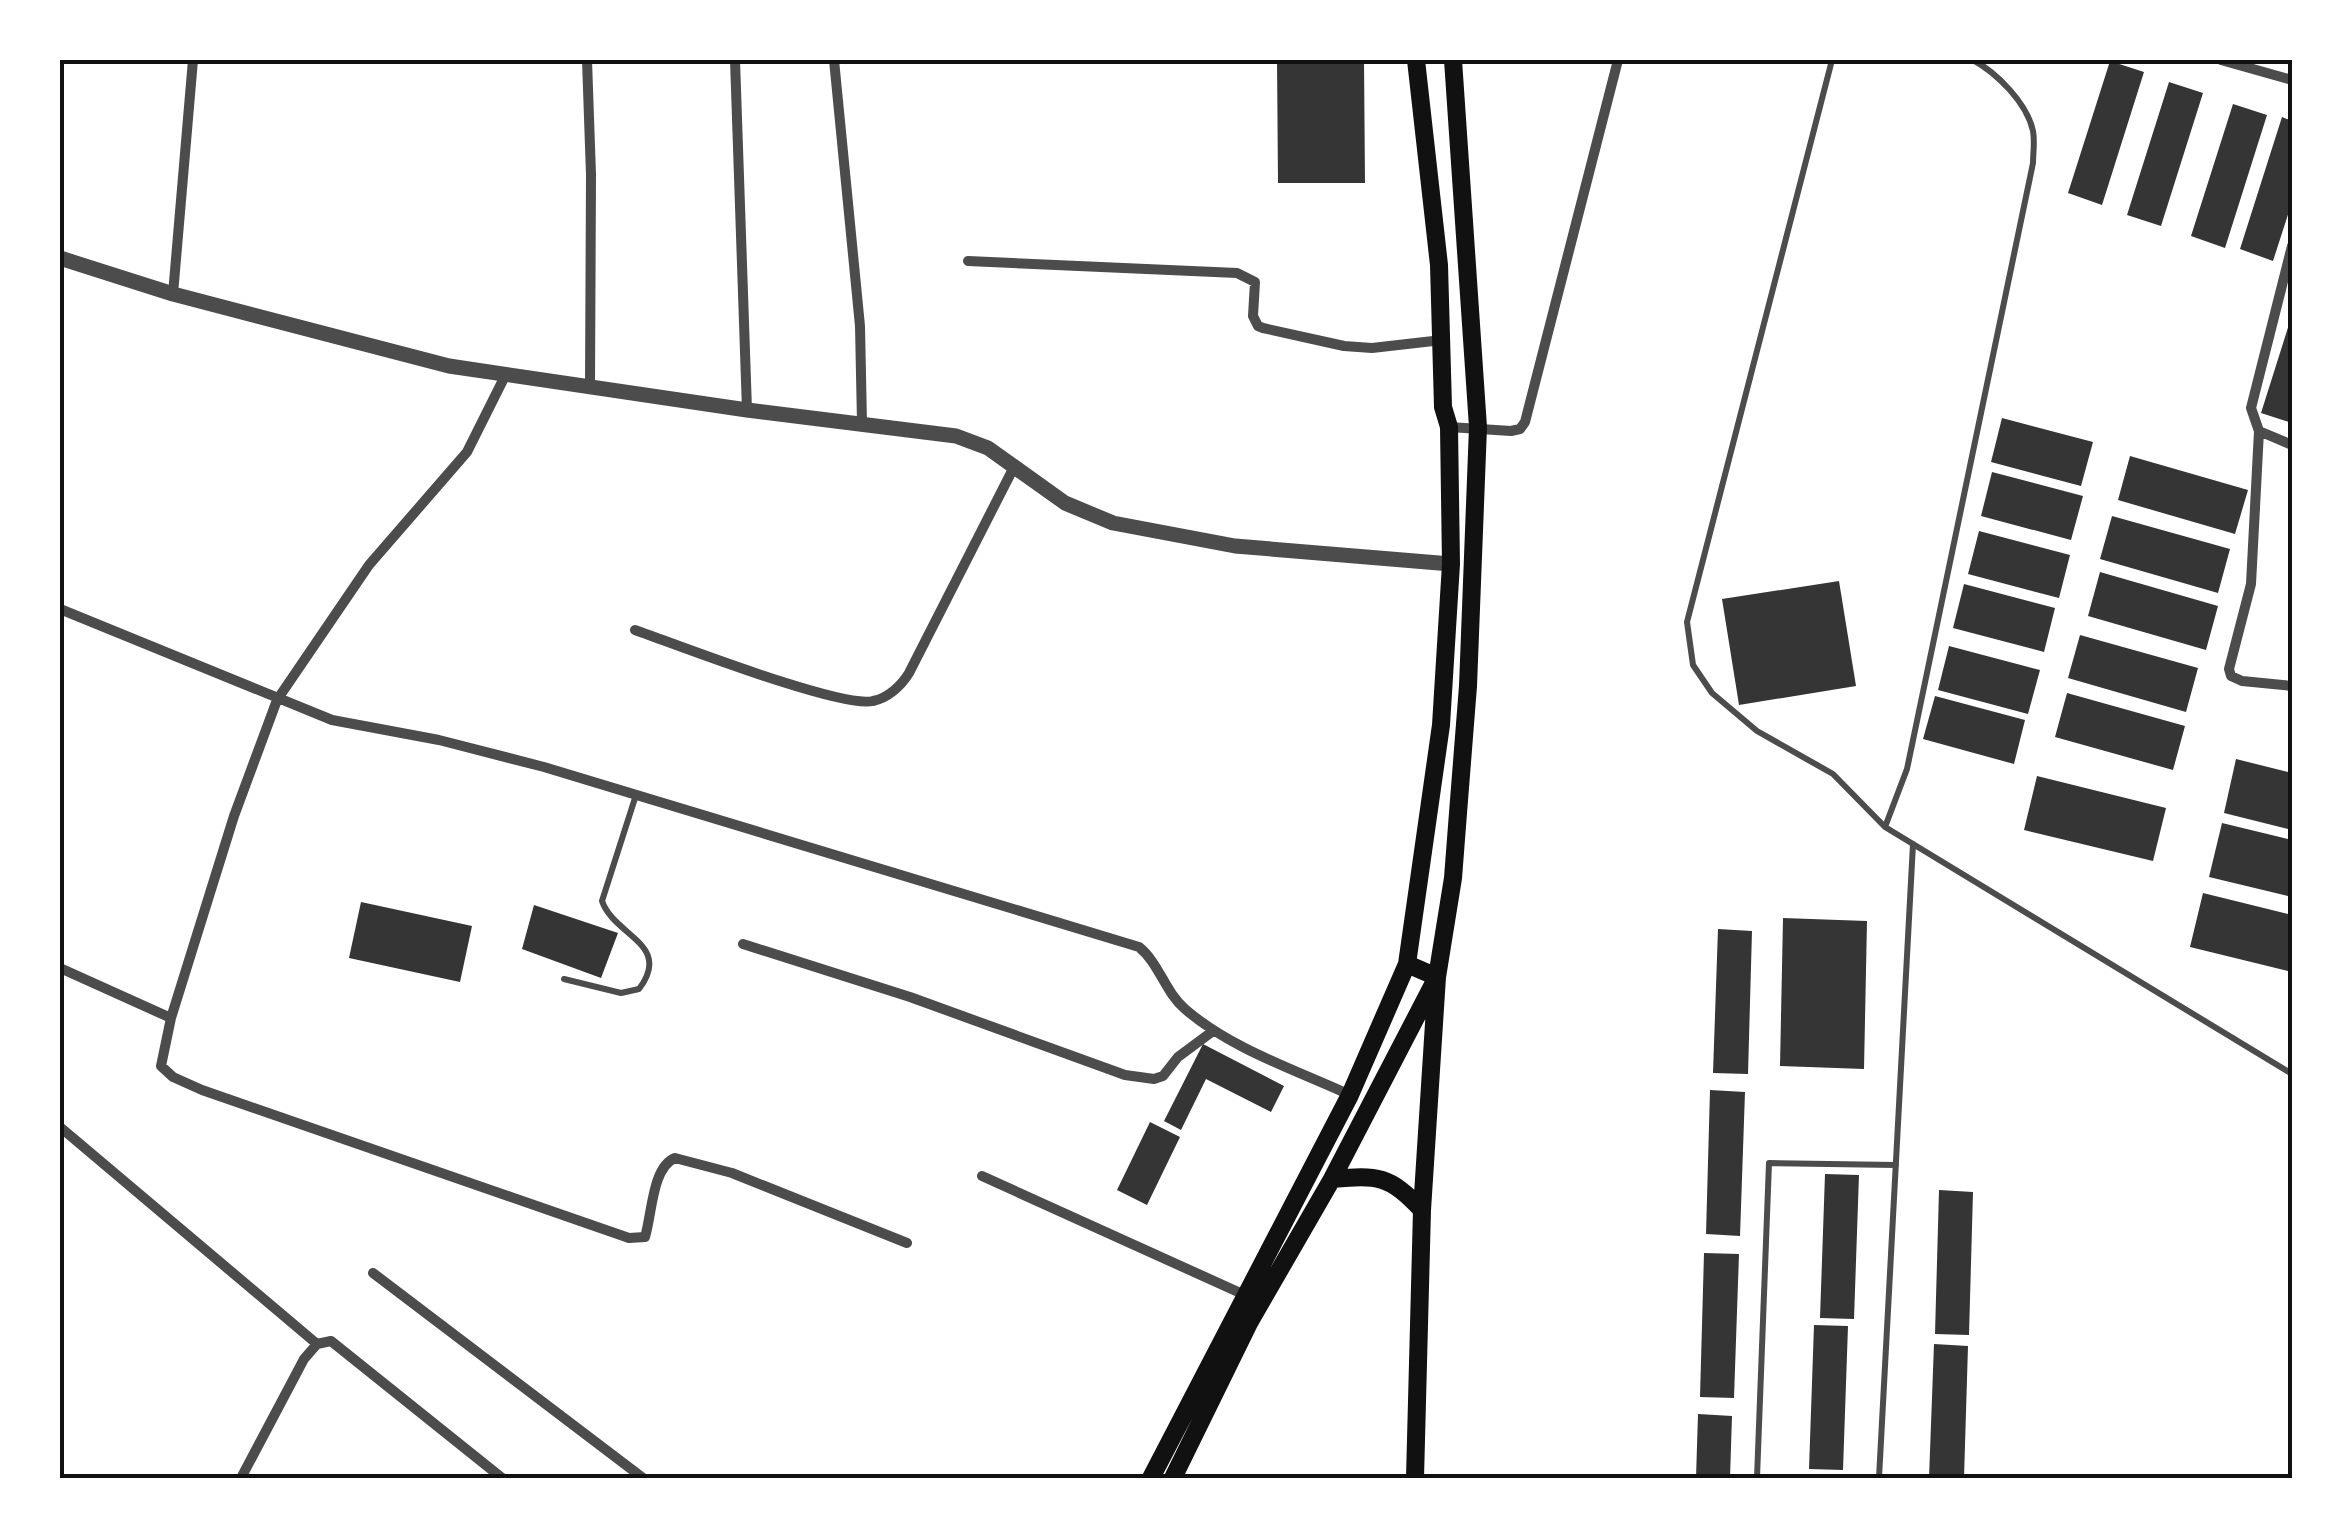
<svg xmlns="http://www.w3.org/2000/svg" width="2352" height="1538" viewBox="0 0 2352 1538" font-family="'Archivo Narrow',sans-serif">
<rect width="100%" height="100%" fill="#fff"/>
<path fill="#353535" d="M1277,60H1364L1365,183H1278Z
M2110,61L2144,72L2102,205L2068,193Z
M2169,82L2203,93L2161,226L2127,215Z
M2233,104L2267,115L2225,248L2191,236Z
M2282,117L2292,121V202L2273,261L2240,249Z
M2291,318H2292V423L2261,413Z
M2002,418L2093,442L2081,486L1991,462Z
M2130,456L2248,490L2235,534L2118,500Z
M1992,472L2083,496L2071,540L1981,516Z
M2112,516L2230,549L2218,593L2100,559Z
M1979,531L2070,555L2059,598L1968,574Z
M2100,572L2218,606L2206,650L2088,616Z
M1839,581L1856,686L1739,705L1722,599Z
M1964,584L2055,608L2044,652L1953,628Z
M2080,635L2198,668L2186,712L2068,678Z
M1949,646L2040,670L2028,714L1938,690Z
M2067,693L2185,726L2173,770L2055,737Z
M1935,696L2025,720L2014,764L1923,739Z
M2236,759L2292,773V830L2224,813Z
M2037,776L2166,808L2153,861L2024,830Z
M2222,823L2292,840V897L2209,877Z
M2203,893L2292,915V972L2190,947Z
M361,902L472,926L460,982L349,958Z
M534,905L618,933L601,978L522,949Z
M1783,918L1867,921L1864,1069L1780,1066Z
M1718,929L1752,931L1748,1074L1713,1073Z
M1203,1044L1284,1086L1271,1112L1206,1079L1181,1130L1164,1121Z
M1710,1090L1745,1092L1740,1236L1706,1234Z
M1150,1122L1180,1137L1147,1205L1117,1190Z
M1825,1174L1859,1175L1854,1319L1820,1318Z
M1939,1190L1973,1192L1969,1335L1935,1334Z
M1704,1253L1739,1254L1734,1398L1700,1397Z
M1814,1325L1848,1326L1843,1470L1809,1469Z
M1934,1344L1968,1346L1964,1478H1929Z
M1698,1414L1732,1416L1730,1478H1696Z"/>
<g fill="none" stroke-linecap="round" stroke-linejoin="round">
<path stroke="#4c4c4c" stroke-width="6" d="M1832,60L1687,622L1693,665L1712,693L1757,731L1833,774L1885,827L2292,1074
M1885,827L1907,769L2033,163C2033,154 2035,141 2033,131C2027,103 1997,73 1973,60
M564,979L621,993L639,989C673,944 614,936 602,901L636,795
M1757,1478L1769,1163L1896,1165
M1879,1478L1913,844"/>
<path stroke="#4c4c4c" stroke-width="10" d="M587,60L591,175L590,386
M735,60L747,410
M834,60L860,326L862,423
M2221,60L2292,80
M2292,246L2251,408L2259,431L2292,445
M968,261L1237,273L1255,282L1253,316L1258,326L1263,328L1344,346L1372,348L1442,340
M173,294L193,60
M506,374L467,452L369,565L277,700L234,816L171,1018L161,1066L173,1077L202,1090L629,1238L645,1237C652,1215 652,1167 675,1158L732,1173L907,1243
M1449,427L1511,431L1520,429L1525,422L1618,60
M2259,431L2251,584L2229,669L2231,676L2242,681L2292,686
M60,609L332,720L439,740L544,767L1139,947C1159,963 1165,992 1185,1009C1231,1049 1296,1070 1350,1095
M635,630C675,644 842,709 873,701C888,698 901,686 909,673L1015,465
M743,944L910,997L1125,1075L1154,1079L1163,1076L1178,1057L1213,1031
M60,968L171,1018
M60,1127L317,1344
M982,1176L1247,1296
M373,1273L643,1478
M241,1478L304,1359L317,1344L331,1341L502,1478"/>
<path stroke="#4c4c4c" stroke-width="15" d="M60,258L173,294L449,366L747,410L956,436L988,448L1065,503L1113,523L1235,546L1451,564"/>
<path stroke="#111" stroke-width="18" d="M1407,964L1437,977L1422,1210L1415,1478
M1332,1179C1378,1175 1389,1175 1422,1210
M1151,1478L1350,1095L1407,964L1441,725L1451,564L1449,427L1443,407L1439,265L1416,60
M1173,1478L1249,1323L1332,1179L1437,977L1453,878L1458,813L1468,686L1478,427L1453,60"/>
</g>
<rect width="2352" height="1538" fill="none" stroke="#ffffff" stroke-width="125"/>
<rect x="62" y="62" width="2228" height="1414" fill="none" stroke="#111" stroke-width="4"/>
</svg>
